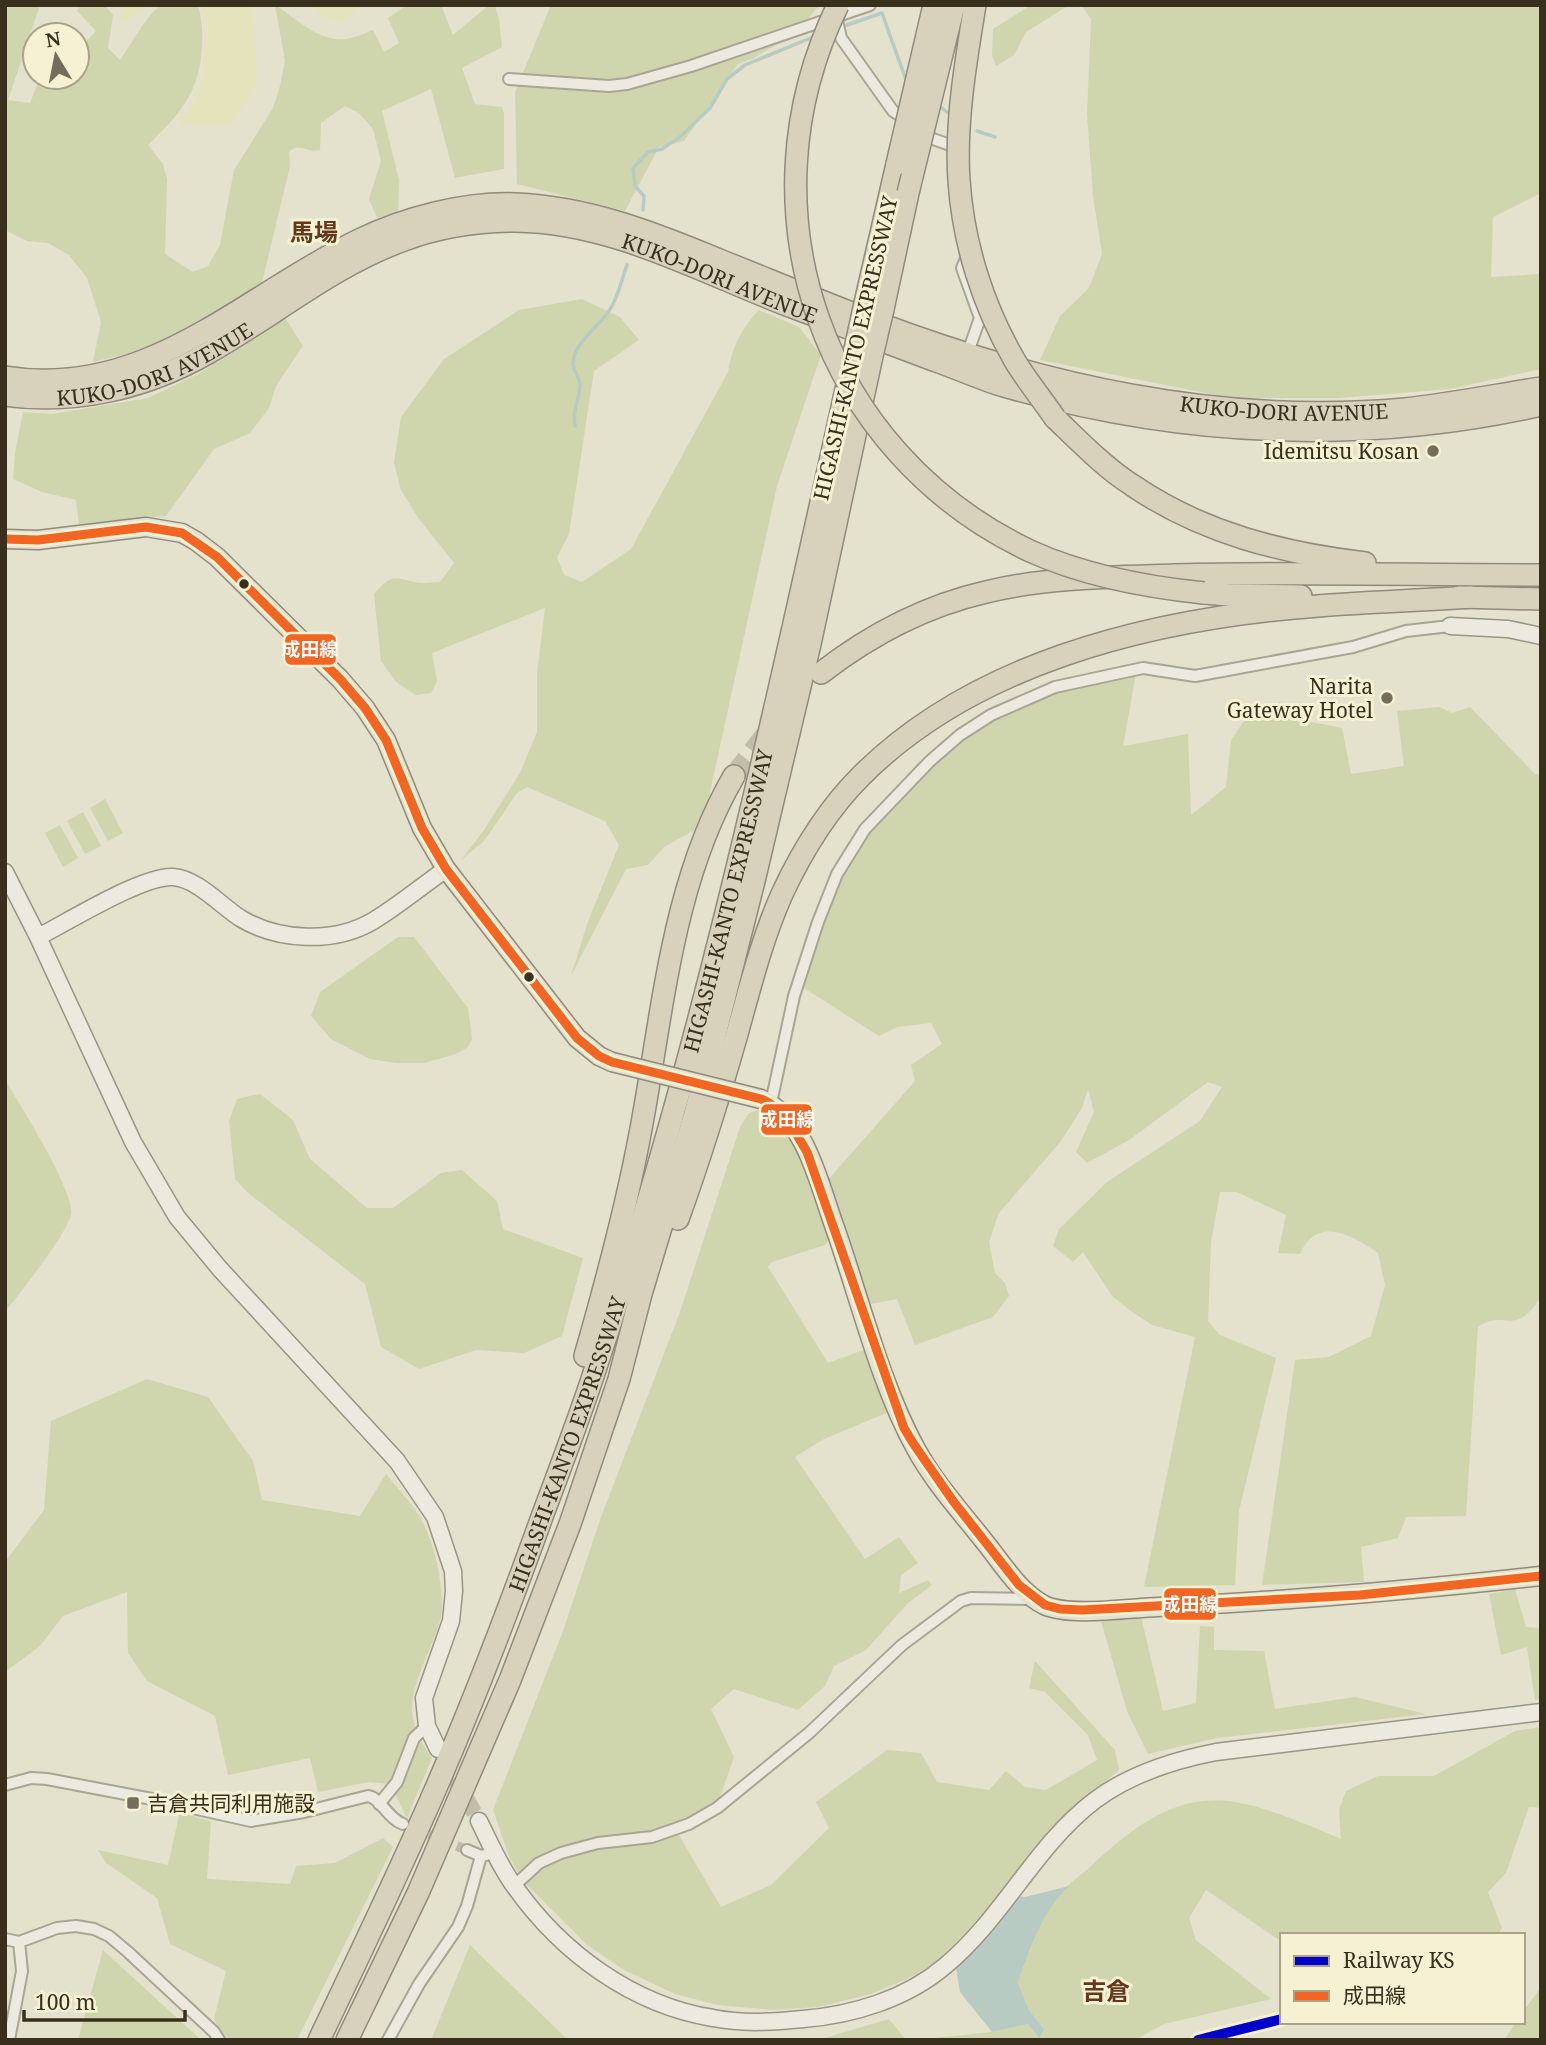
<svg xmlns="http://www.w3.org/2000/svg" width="1546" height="2045" viewBox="0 0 1546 2045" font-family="'Noto Serif','Noto Sans JP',serif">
<rect width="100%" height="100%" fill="#e4e1cc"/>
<path fill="#e4e3bc" d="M118,5H151L124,22Z
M202,5H253L257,86L229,126L179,124L201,90L207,25Z
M307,5H362L343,21L320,16Z"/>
<path fill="#cfd6ae" d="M5,5H40L8,100L30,103L40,77H77V43L82,46L96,31L77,11L81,5H104L113,15L108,48L120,60C129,48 148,12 160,7C169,2 187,5 198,5C206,33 203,73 188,98C178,116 163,130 148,145L163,164L167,179L165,254L193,272L208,266L220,245L234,170L273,108L280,86L285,61L275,5C297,19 318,42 346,39C355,38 365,33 373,30L384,52L399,43L388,18L407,5H441L453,35L489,5H495L499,20L502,47L462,68L475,104L502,107L504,113V169L455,178L431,89L382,111L399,180L398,213L377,218L369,199L381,161L373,129L359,113L345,106L321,123L320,150C308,154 299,141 289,152L290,166L261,287L175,336L134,352L93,362L101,322L87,278L69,255L48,243L27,241L5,230Z
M551,5H820L794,34L754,58L738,64L684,141L659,147L625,211L517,184L515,92Z
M1031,5H1069L1026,32L1014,55L996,66L992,55L993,29Z
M1081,5H1541V193L1493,217L1491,277L1541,274V369L1450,389L1339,398H1230L1040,360L1060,316L1089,288L1102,254L1093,196L1087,114L1091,19Z
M582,299L620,317L639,340L594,371L569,534L557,557L564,575L582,582L631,549L728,372C732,347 741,329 759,310L799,327L821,355L777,486L708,801L700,827L664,847L648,865L626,869L571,976L587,924L619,845L605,821L527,787L517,793L484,841L461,860L484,830L520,773L537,732V674L545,608L432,653L437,681L431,693L416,695L396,682L381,661L374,594C392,574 392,577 415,582C423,584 432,582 440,582L454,563L419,519L401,490L394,463L401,417L444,359L519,310Z
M284,316L303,346L276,386L269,408L250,433L214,449L166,516L79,525L76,500L42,492L13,479L15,453L23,412L52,414L148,398L198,374L237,350Z
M1136,674L1123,746L1188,734L1191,815L1226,787L1231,740L1246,718L1280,702L1312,722L1342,728L1351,774L1404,766L1397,711L1440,707L1452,713L1470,707L1535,774L1541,775V1297C1514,1339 1505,1308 1478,1327L1466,1516L1406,1517L1398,1538L1361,1547L1364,1582L1262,1585L1295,1360L1329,1357L1371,1336L1385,1285L1378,1253C1352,1235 1317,1215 1300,1254L1278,1253L1286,1215L1237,1192H1220L1211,1242L1208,1321L1220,1335L1276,1358L1239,1511L1235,1585L1144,1587L1195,1337L1152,1325L1131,1311L1113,1297L1083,1252L1073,1262L1053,1246L1059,1229L1107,1182L1200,1121L1222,1087L1208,1082L1129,1140L1087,1163L1076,1152L1094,1112L1088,1089L1082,1108L1061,1141L999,1213L989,1242L995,1273L1005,1283L1009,1296L993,1317L915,1345L897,1299L870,1304L828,1191L827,1181L915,1081L911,1065L942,1044L931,1023L897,1027L879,1036L804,988C817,943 829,900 852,859C883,802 980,714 1042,695C1073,686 1105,681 1136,674Z
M105,799L123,833L108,841L90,808Z
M83,812L101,846L85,854L67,821Z
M60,825L78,858L63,867L45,833Z
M398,937H414L468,1008L472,1039L468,1047L456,1054L424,1063H396L370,1059L331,1039L311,1016L320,992Z
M5,1080C20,1105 74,1189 71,1214C68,1233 19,1294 5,1312Z
M260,1094L293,1120L310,1159L367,1208H393L441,1173L462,1170L497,1201L503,1229L583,1258L562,1336L524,1353L476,1350L419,1369L381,1347L365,1284L247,1192L235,1179L229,1121L237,1099Z
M762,1109L778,1119L789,1131L830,1238L825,1245L772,1262L768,1267L828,1363L869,1348L889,1412L824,1439L795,1457L865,1559L899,1537L918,1563L901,1575L899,1593L928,1580L932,1585L908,1603L866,1650L834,1666L825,1686L798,1710L734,1689L711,1709L734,1757L720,1797L676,1830L721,1907L771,1885L829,1828L816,1802L887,1750L921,1753L937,1782L989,1790L1006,1771L1025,1787L1046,1790L1097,1760L1088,1735L1045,1692L1029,1688L1035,1661L1115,1750L1119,1770L1054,1827L992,1908L951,1953L911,1977L871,1994L818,2007L771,2010L718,2005L675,1994L624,1970L586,1944L521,1879L509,1856L493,1810L563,1631L601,1517L680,1312L740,1127L749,1113Z
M147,1379L208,1397L253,1461L262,1500L360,1516L386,1474C397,1488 411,1502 420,1517C434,1542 442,1578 442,1606C442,1618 437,1632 432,1643C413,1690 399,1713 432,1758L407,1818L390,1784L369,1782L318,1792L310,1758L228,1775L215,1716L147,1681L128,1653L127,1592L63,1616L40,1646L5,1672V1562L44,1510L51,1421Z
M1515,1589L1526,1627L1541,1628V1699L1535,1700L1527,1647L1501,1655L1489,1594Z
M1141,1616L1163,1711L1196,1703L1200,1626L1214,1627V1650L1264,1651L1275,1709L1355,1697L1426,1714L1217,1738L1148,1754L1127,1711L1101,1621Z
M1541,1727V1808L1529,1807L1506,1873L1488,1892L1502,1928L1497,1935H1282V1942L1206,1890L1189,1918L1196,1940L1271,1999L1164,2024L1135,2040H915L992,2032L1028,2024L1038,2037L1044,2029L1029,2010L1018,1983C1028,1955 1038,1924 1055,1900C1063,1887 1079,1877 1090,1867C1131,1829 1175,1792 1235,1802C1267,1807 1311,1826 1341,1839L1339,1810L1346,1791L1378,1776H1434L1515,1731Z
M180,1811L211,1822L207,1879L290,1884L296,1866L335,1863L383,1838L393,1847L297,2040H226L214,2019L226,1971L170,1944L157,1898L106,1863L98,1850L168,1865Z
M470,1945L568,2040H431Z
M103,1950L201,2040H78Z
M1541,1987V2040H1504L1516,2022H1523V2012Z
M889,2019L906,2040H791L825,2038Z"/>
<path fill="#b8cbc2" d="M1069,1886C1042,1911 1030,1949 1018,1983L1029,2010L1044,2029L1039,2038L1028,2024L992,2032L960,1992L955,1962L1017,1896L1025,1897Z"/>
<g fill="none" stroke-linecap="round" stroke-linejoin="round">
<path stroke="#b8cbc2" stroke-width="3.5" d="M847,25L882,13L906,80L909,82
M937,104L953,117
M977,131L995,137
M643,210L644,196L635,186L633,168L648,152L662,149L680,137L710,108L727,79L745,65L818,35
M575,426C572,406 580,401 580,384C580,378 573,371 573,364C573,344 595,330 606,315C617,301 621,282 627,265"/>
<path stroke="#c2bda9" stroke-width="10" stroke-dasharray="10 5" stroke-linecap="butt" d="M415,1829L467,1850"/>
<path stroke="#c2bda9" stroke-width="16" stroke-dasharray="16 8" stroke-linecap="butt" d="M443,1757L479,1821"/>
<path stroke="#c2bda9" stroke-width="21" stroke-dasharray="21 10" stroke-linecap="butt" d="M734,776L771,728"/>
<g stroke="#a9a595" stroke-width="14">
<path id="street" d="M837,20L841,38L893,111L909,122
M509,79L609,86L627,84L691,66L870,5
M922,131L933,139L961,149
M967,355L980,318L962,268L968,254
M771,1103L794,996L818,922L837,874L865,829L930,761L960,735L991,715L1055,687L1143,668L1195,676L1353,647L1406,631L1450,626
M5,1785L31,1778L47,1779L152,1799L251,1821L304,1812L368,1796C381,1798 387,1818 403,1824
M379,1804L397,1782L414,1738L427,1726
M467,1850L481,1856L486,1855
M514,1886L539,1863L561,1853L598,1843L652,1837L689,1824L717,1808L809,1733L902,1645L961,1601L971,1598L1032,1599
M5,1939L19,1942L57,1928L76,1926L94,1929L109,1936L128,1952L214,2032L219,2040
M9,2040L22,1971L19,1942
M388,2040L419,1984L458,1927L467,1906L481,1856"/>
</g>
<g stroke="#999585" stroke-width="19">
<path id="secondary" d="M1450,626L1508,629L1541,636
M5,872L38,937L133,1142L177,1217L220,1269L397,1461L435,1517L453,1571L454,1591L451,1621L424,1698L427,1726L438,1749
M38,937C68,922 143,875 173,877C198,879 220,905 240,918C278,941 334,944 373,921C398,906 422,886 446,869
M479,1821C490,1843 500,1867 515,1887C561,1952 632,2005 713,2018C743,2024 773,2022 803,2019C853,2015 906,1999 945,1966C1003,1918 1035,1846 1094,1801C1128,1775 1175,1760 1216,1752L1541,1712"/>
</g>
<g stroke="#8f8a7c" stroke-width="21">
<path id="primary" d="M5,539L38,540L146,527L182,533L196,541L217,557L340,679L365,708L386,740L422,828L446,869L577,1038L599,1056L612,1062
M761,1099C807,1120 819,1185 835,1228C860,1299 880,1384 916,1449C934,1482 961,1512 984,1541C1002,1563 1019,1592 1044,1605C1069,1617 1129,1608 1158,1607C1286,1601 1413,1590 1541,1576"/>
</g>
<g stroke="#8f8a7c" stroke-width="24">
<g id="highway">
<path d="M865,303L897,164"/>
<path d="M883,309L908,193"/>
<path id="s1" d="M5,377C147,400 243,296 359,240C405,218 464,202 516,204C587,207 652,232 717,259C767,279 817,300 867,319C1040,385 1219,426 1405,409C1450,404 1496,395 1541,388"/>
<path id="s2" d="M5,395C75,405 147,388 208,353C274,316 332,266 404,240C439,227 478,221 515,221C614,222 702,273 792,307C840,325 888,343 936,361C959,369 981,379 1004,386C1180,437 1363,445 1541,405"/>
<path d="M1055,418C1079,441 1104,467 1132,485C1202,533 1282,553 1365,563"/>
<path d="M1204,593L1229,595L1301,596"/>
<path d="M1459,597L1541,599"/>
<path d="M821,673C870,635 925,606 986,592C1047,577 1112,577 1175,575C1297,572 1419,575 1541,575"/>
<path d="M678,1219C700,1158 719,1097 737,1034C750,987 762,939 782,894C802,851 828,809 861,776C972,665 1142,622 1294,608C1353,602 1412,601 1471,597"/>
<path d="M585,1356C606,1283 626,1209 640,1134C663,1014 671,884 734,776"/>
<path id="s3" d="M319,2040C359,1956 399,1873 436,1788C475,1698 510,1606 543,1514C560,1469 577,1424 592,1379C705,1043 778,695 855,349"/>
<path d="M347,2040L418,1893L510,1680L570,1524L619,1379L641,1294L695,1114L754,881L810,644L872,356"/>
</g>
</g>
<use href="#street" stroke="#eceade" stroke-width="10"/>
<use href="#secondary" stroke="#eceade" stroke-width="16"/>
<use href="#primary" stroke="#e3e1cf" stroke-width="18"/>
<use href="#highway" stroke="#d8d2bd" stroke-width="21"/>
<g stroke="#8f8a7c" stroke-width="21" stroke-linecap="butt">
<path id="primary-bridge" d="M612,1062L761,1099"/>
</g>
<g stroke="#8f8a7c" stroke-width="24" stroke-linecap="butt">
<path id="highway-bridge" d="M838,5C737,211 823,453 1030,551C1085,576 1145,587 1204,593
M975,5C966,60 955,124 959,180C963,243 983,306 1015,361C1027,381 1042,399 1055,418
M897,164L934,5
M908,193L954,5
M855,349L865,303
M872,356L883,309"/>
</g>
<use href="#primary-bridge" stroke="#e3e1cf" stroke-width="18"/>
<use href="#highway-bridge" stroke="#d8d2bd" stroke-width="21"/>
<g stroke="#f6f1d2" stroke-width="14">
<path id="bus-1" d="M5,539L38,540L146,527L182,533L217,557L340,679L365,708L386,740L422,828L446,869L577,1038L599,1056L612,1062L761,1099C785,1109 794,1131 807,1152L904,1428L913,1443L953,1501L1019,1585L1045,1605L1060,1609L1082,1610L1360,1595L1541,1576"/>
</g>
<use href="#bus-1" stroke="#f26522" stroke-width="9"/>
<g stroke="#f6f1d2" stroke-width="16">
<path id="rail-1" d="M1198,2040L1282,2019"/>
</g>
<use href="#rail-1" stroke="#0000cd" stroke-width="10"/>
</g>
<g fill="#746d5a" stroke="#f6f1d2" stroke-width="2.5">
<circle cx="1433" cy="451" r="7"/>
<circle cx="1387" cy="698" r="7"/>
<rect x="126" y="1796" width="14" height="14" rx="3.5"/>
</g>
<g fill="#382f1d" stroke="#f6f1d2" stroke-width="2.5">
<circle cx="244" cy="584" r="6"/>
<circle cx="529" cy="977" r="6"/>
</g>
<g text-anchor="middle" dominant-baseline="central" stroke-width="6" stroke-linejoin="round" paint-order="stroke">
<g font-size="21" fill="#382f1d" stroke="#f6f1d2">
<text stroke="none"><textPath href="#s2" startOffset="765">KUKO-DORI AVENUE</textPath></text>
<text transform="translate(855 348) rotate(-77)">HIGASHI-KANTO EXPRESSWAY</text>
<text stroke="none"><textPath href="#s2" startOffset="156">KUKO-DORI AVENUE</textPath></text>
<text stroke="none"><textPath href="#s1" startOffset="1351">KUKO-DORI AVENUE</textPath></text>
<text stroke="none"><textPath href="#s3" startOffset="1213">HIGASHI-KANTO EXPRESSWAY</textPath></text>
<text stroke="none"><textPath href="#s3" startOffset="646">HIGASHI-KANTO EXPRESSWAY</textPath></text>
</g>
<g font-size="21" fill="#382f1d" stroke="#f6f1d2" text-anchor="end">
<text x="1419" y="451">Idemitsu Kosan</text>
<text x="1373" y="686">Narita<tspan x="1373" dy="24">Gateway Hotel</tspan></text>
<text x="147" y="1803" text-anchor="start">吉倉共同利用施設</text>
</g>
<g font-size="24" font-weight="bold" fill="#65381c" stroke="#f6f1d2">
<text x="314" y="231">馬場</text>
<text x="1106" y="1990">吉倉</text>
</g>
</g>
<g stroke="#f6f1d2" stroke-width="2.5">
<rect x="284" y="633" width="53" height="33" rx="7" fill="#f26522"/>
<rect x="760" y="1103" width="53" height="33" rx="7" fill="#f26522"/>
<rect x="1163" y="1587" width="54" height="34" rx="7" fill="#f26522"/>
</g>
<g font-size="19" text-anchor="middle" font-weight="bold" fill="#fff">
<text x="310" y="656">成田線</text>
<text x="787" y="1126">成田線</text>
<text x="1190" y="1611">成田線</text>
</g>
<rect width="1546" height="2045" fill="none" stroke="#382f1d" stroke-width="14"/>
<rect x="1280" y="1933" width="245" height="91" fill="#f6f1d2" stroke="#aaa38a" stroke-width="2"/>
<rect x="1294" y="1956" width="35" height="10" fill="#0000cd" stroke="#aaa38a" stroke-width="2"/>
<text x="1343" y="1968" font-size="21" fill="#382f1d">Railway KS</text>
<rect x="1294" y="1991" width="35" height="10" fill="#f26522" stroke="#aaa38a" stroke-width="2"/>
<text x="1343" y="2003" font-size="21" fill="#382f1d">成田線</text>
<g transform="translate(56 56) rotate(350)"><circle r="33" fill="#f6f1d2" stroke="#aaa38a" stroke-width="2"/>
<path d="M0-5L12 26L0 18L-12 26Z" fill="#746d5a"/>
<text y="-10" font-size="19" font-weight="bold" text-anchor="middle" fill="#382f1d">N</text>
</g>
<path d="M24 2010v10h161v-10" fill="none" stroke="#382f1d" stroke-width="3.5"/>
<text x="35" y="2010" font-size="21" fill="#382f1d" stroke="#f6f1d2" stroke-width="5" paint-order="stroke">100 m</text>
</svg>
